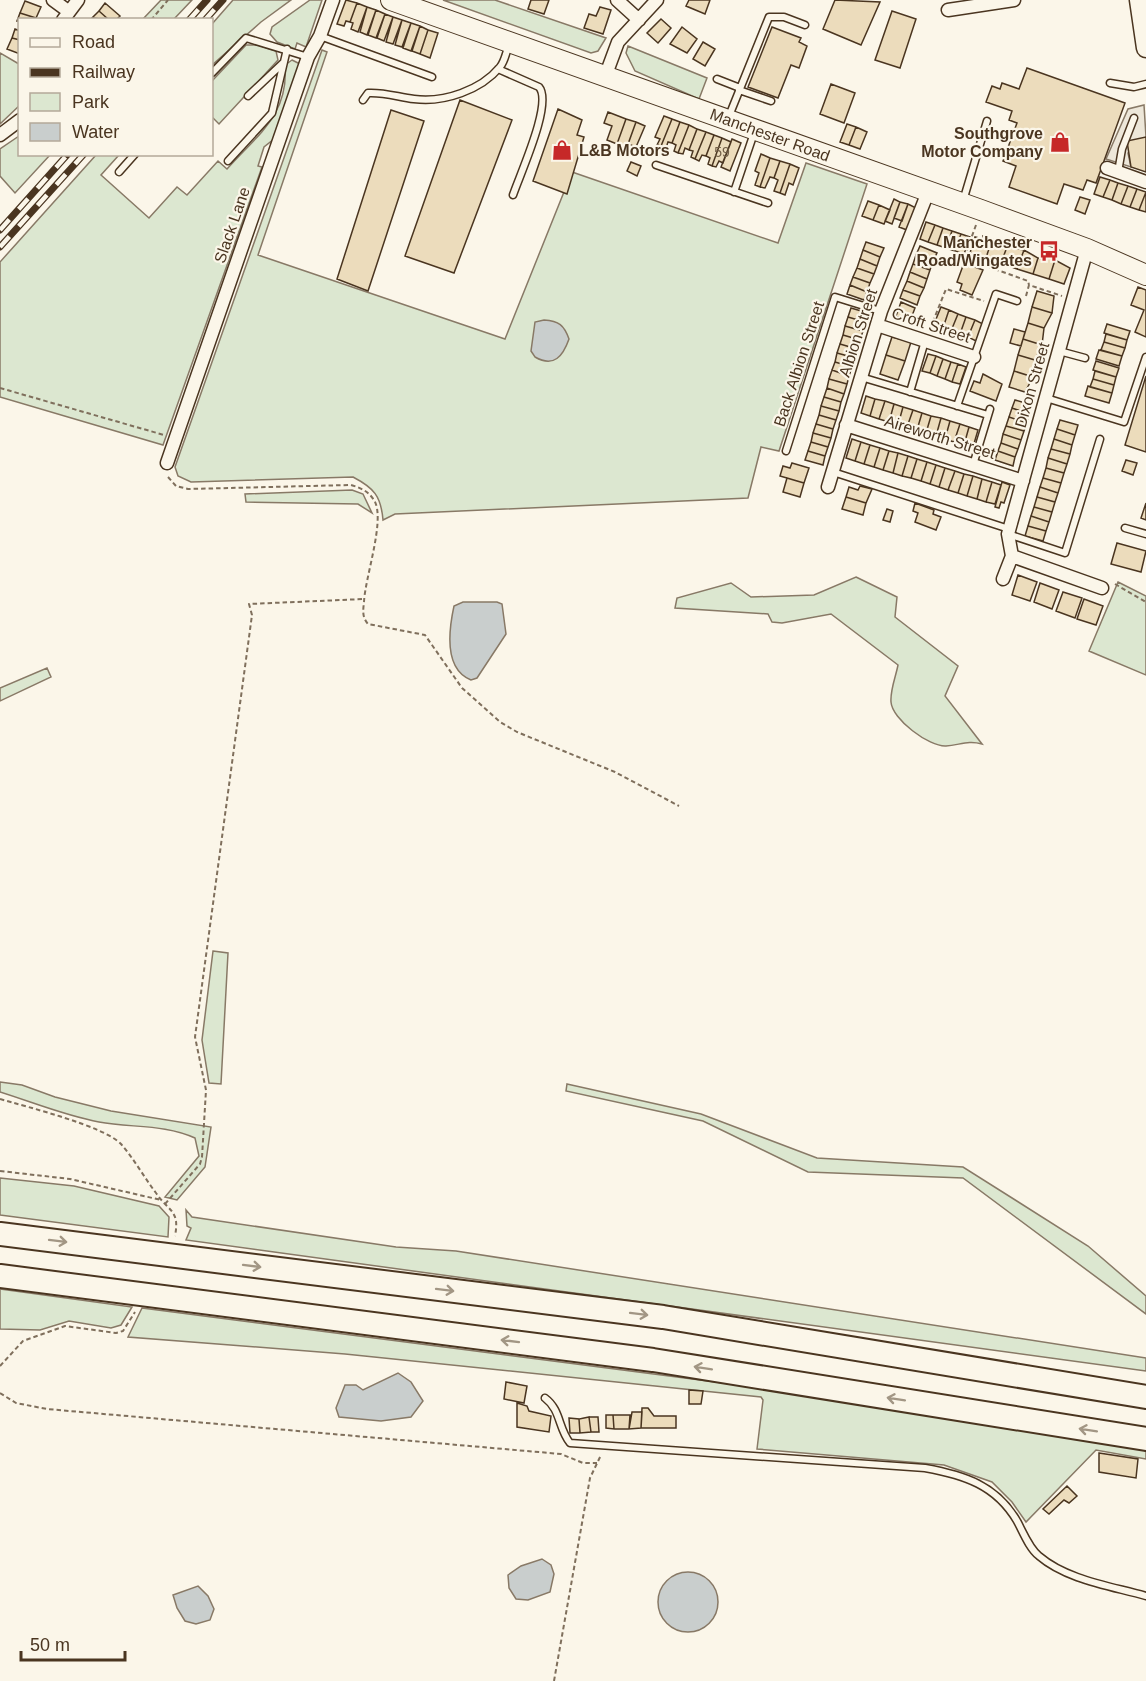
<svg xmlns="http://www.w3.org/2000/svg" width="1146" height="1681" viewBox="0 0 1146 1681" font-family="Helvetica,sans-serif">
<rect width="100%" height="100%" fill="#fbf6e9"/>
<path fill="#dce7d0" stroke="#887966" stroke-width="1.5" d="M161,0H192L174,19H143Z
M233,0H291L261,22L212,65V24Z
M310,0H322L306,47L297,43L295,49L277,42L270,34L272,27Z
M443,0H495L606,38L598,51L591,53Z
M246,45H258L276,51L278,60L219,124L212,117V81Z
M628,46L707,78L699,99L635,71L626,53Z
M322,50L327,52L258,255L505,339L572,172L778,243L806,163L867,184L779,451L761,447L748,498L395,514L383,520C381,496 374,488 353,477L191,482L178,476L175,467Z
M0,53L19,64L20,105L0,124Z
M292,60L300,64L274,139L264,147L258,166L262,167L163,445L0,397V262L96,155H119L101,175L149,218L177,187L187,195L218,161L227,169C258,134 289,115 285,65Z
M19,136L20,154L50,155L15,193L0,176V149Z
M352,490L363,494L372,513L358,504L246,502L245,494Z
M856,577L897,597L895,617L958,666L945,696L982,744C968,740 960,745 946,746C929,747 892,719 891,702C890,690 896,676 898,665L831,614L782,623L772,622L768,614L675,608L677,598L731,583L751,597L814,595Z
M1118,582L1146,596V675L1089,651Z
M47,668L51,677L0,701V688Z
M213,951L228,953L221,1084L209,1083L202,1040Z
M0,1082L22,1085L55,1097L111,1111L211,1127L205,1167L177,1200L165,1197L199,1156L195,1138C165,1124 131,1128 99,1122C66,1116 32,1102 0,1092Z
M567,1084L701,1114L817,1158L963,1167L1088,1246L1146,1296V1314L963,1178L808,1172L703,1121L566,1091Z
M0,1178L74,1186L159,1206L169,1217L168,1237L0,1215Z
M186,1210L192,1217L396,1247L456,1251L1146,1358V1371L186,1240L191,1228L187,1226Z
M0,1289L132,1307L121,1325L111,1328L69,1321L40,1330L0,1329Z
M142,1308L739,1385L1146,1447V1459L1096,1450L1026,1522L1012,1502L992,1482L944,1465L757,1449L763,1400L761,1397L345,1354L128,1337Z"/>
<path fill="#ede7d9" stroke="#887966" stroke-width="1.5" d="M1144,105L1146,137L1128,153L1131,167L1106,159L1128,109Z"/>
<path fill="#c9cecd" stroke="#887966" stroke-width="1.5" d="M544,320C559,321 564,325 569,339C563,356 554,368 535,357L531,351L535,322Z
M463,602H497L502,604L506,634L477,678L471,680C443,669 449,629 454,606Z
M398,1373L411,1382L423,1401L411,1417L381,1421L339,1417L336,1408L345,1385H356L363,1390Z
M542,1559L551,1565L554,1574L550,1592L528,1600L516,1599L509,1588L508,1575L521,1566Z
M658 1602a30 30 0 1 1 60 0a30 30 0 1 1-60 0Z
M198,1586L208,1596L214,1609L210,1620L196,1624L185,1621L177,1608L173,1595Z"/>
<path fill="#ecdcbc" stroke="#4a3520" stroke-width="1.5" d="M346,0L357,3L350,22L346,21L344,26L337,24Z
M531,0H549L544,14L528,9Z
M689,0H710L705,14L686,6Z
M835,0L880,2L861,45L823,29Z
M25,1L41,7L36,18L20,13Z
M105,3L120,16L116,20H109L99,11Z
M357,3L367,7L358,32L351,29L353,23L350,22Z
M367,7L376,10L367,35L360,32Z
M600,7L611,10L603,34L584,28L589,14L596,16Z
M376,10L385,14L376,38L368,35Z
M99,11L109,20L92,18Z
M892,11L916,19L900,68L875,60Z
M20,13L36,18V20L17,21Z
M385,14L393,17L384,41L377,38Z
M393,17L402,20L393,44L386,42Z
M661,19L671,28L658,43L647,33Z
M402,20L411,23L402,47L395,45Z
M411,23L420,26L411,51L403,48Z
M420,26L428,30L420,54L412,51Z
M682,27L697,39L687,53L670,44Z
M772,27L801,38L799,42L807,46L799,68L791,65L778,98L748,87Z
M15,29L20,31V40L12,38Z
M428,30L438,33L430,58L420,54Z
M12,38L20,40V54L7,49Z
M703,42L715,49L705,66L693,59Z
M1027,68L1125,103L1096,183L1087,180L1083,190L1064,184L1057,204L1009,187L1016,166L1003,161L1017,123L1009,120L1012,111L986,102L992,86L1000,89L1002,83L1019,89Z
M831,84L855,93L844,123L820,114Z
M460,100L512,120L454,273L405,256Z
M558,109L582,120L577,135L584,137L567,194L533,181Z
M391,110L424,121L368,291L337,279Z
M608,112L626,119L617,144L607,140L612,126L604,123Z
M664,116L672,119L661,146L657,145L660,139L655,137Z
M626,119L636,122L627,147L617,144Z
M672,119L680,122L672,143L668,142L666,148L661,146Z
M636,122L645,126L636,147L628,144Z
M680,122L689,125L678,153L674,151L676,145L672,143Z
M847,124L856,127L849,145L840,142Z
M689,125L697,129L689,150L685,148L683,154L678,153Z
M856,127L867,132L860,149L849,145Z
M697,129L706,132L695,159L691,157L693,151L689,150Z
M706,132L714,135L706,156L702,155L699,161L695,159Z
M714,135L722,138L712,166L708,164L710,158L706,156Z
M1146,137V172L1131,167L1127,141Z
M722,138L731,142L723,163L719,161L716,167L712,166Z
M732,139L741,143L730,171L721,167Z
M761,154L770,158L760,187L755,185L759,173L755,171Z
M770,158L780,161L774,178L770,177L765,188L760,187Z
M780,161L790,164L780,193L774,191L778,180L774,178Z
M631,162L641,166L637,176L627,171Z
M790,164L799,168L793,185L789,183L785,195L780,193Z
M1100,177L1110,180L1103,197L1094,194Z
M1110,180L1118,183L1112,200L1103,197Z
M1118,183L1128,186L1121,204L1112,200Z
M1128,186L1137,189L1130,207L1121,204Z
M1137,189L1146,192L1139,210L1130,207Z
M1146,192V212L1139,210Z
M1080,197L1090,200L1085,214L1075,210Z
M894,199L900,202L892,224L885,221Z
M868,201L879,205L873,220L862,216Z
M900,202L908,204L902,221L894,218Z
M908,204L916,208L907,230L899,227Z
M879,205L890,210L884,224L873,220Z
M926,222L935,225L928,242L920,239Z
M935,225L943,228L937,245L928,242Z
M943,228L952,231L946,248L937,245Z
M952,231L961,234L955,251L946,248Z
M961,234L970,237L964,254L955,251Z
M983,236L992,239L986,258L970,253L975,237L983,239Z
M992,239L1007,247L1001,263L986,258Z
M866,242L884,248L880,257L863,250Z
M920,246L937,253L933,261L916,255Z
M1007,247L1024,250L1017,269L1001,263Z
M863,250L880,257L877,266L860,259Z
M1024,250L1038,258L1033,274L1017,269Z
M916,255L933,261L930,270L913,264Z
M1047,257L1055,260L1049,279L1033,274L1038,258L1046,260Z
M860,259L877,266L874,274L857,268Z
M1055,260L1070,268L1064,284L1049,279Z
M964,263L983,270L972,295L960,290L962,284L957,282Z
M913,264L930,270L927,279L910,272Z
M857,268L874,274L870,283L853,277Z
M910,272L927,279L924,288L907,281Z
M853,277L870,283L867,292L850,285Z
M907,281L924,288L920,296L903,290Z
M850,285L867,292L864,300L847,294Z
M1138,287L1146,290V337L1135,332L1144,310L1131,305Z
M903,290L920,296L917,305L900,298Z
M1037,291L1054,296L1052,313L1032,307Z
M901,302L915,308L910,321L896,316Z
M941,307L949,310L943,328L934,324Z
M1032,307L1052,313L1044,328L1028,323Z
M851,308L868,313L865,322L848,317Z
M949,310L958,314L951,331L943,328Z
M958,314L966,317L960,334L951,331Z
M848,317L865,322L863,331L845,326Z
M966,317L975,320L968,337L960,334Z
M975,320L983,324L976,341L968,337Z
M1028,323L1044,328L1042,345L1023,339Z
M1107,324L1130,331L1127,340L1104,333Z
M845,326L863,331L860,340L843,335Z
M1014,329L1025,332L1021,346L1010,343Z
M1106,334L1127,340L1125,348L1104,342Z
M843,335L860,340L857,349L840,344Z
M892,337L911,342L905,361L886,355Z
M1023,339L1042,345L1035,360L1018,355Z
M1104,342L1125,348L1122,356L1101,350Z
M840,344L857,349L855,358L837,353Z
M1099,350L1122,356L1119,366L1096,359Z
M837,353L855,358L852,367L835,362Z
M928,354L936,356L930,373L922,371Z
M886,355L905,361L898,380L880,374Z
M1018,355L1035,360L1033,377L1014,371Z
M936,356L943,359L937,376L930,373Z
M943,359L951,362L945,379L937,376Z
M1096,361L1119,368L1116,377L1093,370Z
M835,362L852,367L849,376L832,370Z
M951,362L958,364L952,382L945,379Z
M958,364L966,367L960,384L952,382Z
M832,370L849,376L847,384L829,379Z
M1014,371L1033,377L1025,392L1009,387Z
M1095,371L1116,377L1114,385L1093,379Z
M983,374L1002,384L996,401L970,391L974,381L980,383Z
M1146,376V452L1125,445Z
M829,379L847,384L844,394L827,388Z
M1093,379L1114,385L1112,393L1090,387Z
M1088,386L1112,393L1109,403L1085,396Z
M827,388L844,394L841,402L824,397Z
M866,396L875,399L870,416L861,413Z
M824,397L841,402L839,411L821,406Z
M875,399L885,401L879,419L870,416Z
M1015,400L1032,405L1029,414L1012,408Z
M885,401L894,404L889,422L879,419Z
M894,404L903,407L898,425L889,422Z
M821,406L839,411L836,420L819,415Z
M903,407L913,410L907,427L898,425Z
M1012,408L1029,414L1027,423L1009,417Z
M913,410L922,413L917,430L907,427Z
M922,413L931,416L926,433L917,430Z
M819,415L836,420L833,429L816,424Z
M931,416L941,418L936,436L926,433Z
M1009,417L1027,423L1024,431L1006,426Z
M941,418L950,421L945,439L936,436Z
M1060,420L1078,425L1075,435L1057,429Z
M950,421L960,424L954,442L945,439Z
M816,424L833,429L831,438L813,433Z
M960,424L969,427L964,445L954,442Z
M1006,426L1024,431L1021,440L1003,434Z
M969,427L978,430L973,447L964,445Z
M1057,429L1075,435L1072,445L1054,439Z
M813,433L831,438L828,447L811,442Z
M1003,434L1021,440L1018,449L1001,443Z
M852,439L861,442L855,461L846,458Z
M1054,439L1072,445L1070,454L1051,449Z
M811,442L828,447L825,456L808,451Z
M861,442L870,445L864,464L855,461Z
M1001,443L1018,449L1015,457L998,451Z
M870,445L880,448L874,467L864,464Z
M880,448L889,451L883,470L874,467Z
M1051,449L1070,454L1067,464L1048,458Z
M808,451L825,456L823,465L805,460Z
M889,451L898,453L893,473L883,470Z
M998,451L1015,457L1013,466L995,460Z
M898,453L908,456L902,476L893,473Z
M908,456L917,459L911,478L902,476Z
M1048,458L1067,464L1064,473L1046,468Z
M917,459L927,462L921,481L911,478Z
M1126,460L1137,463L1133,475L1122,471Z
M927,462L936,465L930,484L921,481Z
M792,463L809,468L804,483L780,476L783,466L790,468Z
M936,465L945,468L939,487L930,484Z
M945,468L955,471L948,490L939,487Z
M1046,468L1064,473L1061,483L1043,478Z
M955,471L964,474L958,493L948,490Z
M964,474L973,476L967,496L958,493Z
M973,476L982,479L977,499L967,496Z
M787,478L804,483L800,497L783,492Z
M1043,478L1061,483L1058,493L1040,487Z
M982,479L992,482L986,502L977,499Z
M992,482L1001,485L995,504L986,502Z
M1002,482L1010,485L1004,503L1001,502L999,508L995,507Z
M860,486L872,489L866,503L846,497L849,487L858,490Z
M1040,487L1058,493L1055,502L1037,497Z
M846,497L866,503L863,515L842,509Z
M1037,497L1055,502L1052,512L1034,507Z
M915,503L934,510L933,514L941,517L936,530L915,522L918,513L913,511Z
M1146,503V520L1141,518Z
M1034,507L1052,512L1049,522L1031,516Z
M887,509L893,511L890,522L883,520Z
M1031,516L1049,522L1046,531L1028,526Z
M1028,526L1046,531L1043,541L1025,536Z
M1117,543L1146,551L1141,572L1111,564Z
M1018,575L1037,582L1030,601L1012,595Z
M1040,583L1059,590L1052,609L1034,602Z
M1063,592L1082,598L1075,618L1056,611Z
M1084,599L1103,606L1096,625L1077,619Z
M506,1382L527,1386L524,1403L504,1399Z
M689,1390L703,1391L701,1404H689Z
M517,1403L527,1406L529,1411L551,1416L549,1432L517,1427Z
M642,1408H648L654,1416H676V1428H641Z
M632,1412H642L641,1428L629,1429Z
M606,1415H613L614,1429L606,1428Z
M613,1415H630L629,1429H614Z
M589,1417H598L599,1432H591Z
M589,1417L591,1432L580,1433L579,1419Z
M569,1418L579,1419L580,1433H570Z
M1099,1453L1138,1459L1136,1478L1099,1472Z
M1067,1486L1077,1496L1069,1503L1064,1500L1049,1514L1043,1509Z"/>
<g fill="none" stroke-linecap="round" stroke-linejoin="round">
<g stroke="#4a3520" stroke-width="9">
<path id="service" d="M320,36L432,77
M498,69L539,87C553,103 520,174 513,195
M212,73L246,38L308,57
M717,79L740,88
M1110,83L1134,87L1146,84
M739,90L771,101
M248,96L283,63
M363,100L368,93C384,92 398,97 414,99C444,103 481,90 500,67C505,61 506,52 509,45
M729,116L769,17H784L805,25
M228,161L272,113L287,49
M656,165L768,203
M119,172L135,154
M1118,172L1122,149L1134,118
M734,192L754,133
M963,201L987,121
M1059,351L1085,358
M861,377L988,415
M910,392L925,341
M1046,398L1124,422L1146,357
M957,406L996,294L1017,301
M786,451L835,297L880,311
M973,465L990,409
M833,472L1009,529
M1125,528L1146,534
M1008,534L1065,553L1100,439
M545,1398C561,1410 558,1428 570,1443L925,1468C964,1475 996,1485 1017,1521C1023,1532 1029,1548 1039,1556C1067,1580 1111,1586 1146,1596"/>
</g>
<g stroke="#4a3520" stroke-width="15">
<path id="minor" d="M53,0L68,11
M617,0L639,20
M948,10L1014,0
M63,20L78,0
M605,77L618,42L657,0
M0,135L20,120
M1107,168L1146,182
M1087,249L1008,534L1012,556L1102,588
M877,325L974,357
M846,425L1023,481
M167,463L308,57L320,36L333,0
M828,487L881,311L928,192
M1003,579L1012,556"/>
</g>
<g stroke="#4a3520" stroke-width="21">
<path id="secondary" d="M1139,0L1146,48"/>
</g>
<g stroke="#4a3520" stroke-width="22">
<path id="primary" d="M391,0L981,210L1087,249L1146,275"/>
</g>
<g stroke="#4a3520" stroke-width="26">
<path id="motorway" d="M0,1234L663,1317L1146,1397
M0,1276L653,1360L1146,1439"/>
</g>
<path stroke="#7f6f5c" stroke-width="2" stroke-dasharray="4.5 3" stroke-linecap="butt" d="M151,20L168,0
M976,225L964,258L1028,281L1029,285
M1026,296L1029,285L1062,296
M930,329L946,289L984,301
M0,388L164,435
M168,477L176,486L188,489L351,485C361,488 368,491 374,500C386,519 365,577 364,602C363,611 362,617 368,624L425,635L462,688L500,722L517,732L615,772L679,806
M1115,584L1146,602
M0,1099C27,1107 104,1126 121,1144C134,1159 144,1177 156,1193C169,1212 180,1210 175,1236
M0,1171L70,1179L161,1200
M165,1204L200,1164L202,1157L206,1090L195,1037L252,615L249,604L364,599
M0,1366L23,1341L65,1326L116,1333L123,1331L135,1312
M0,1393L16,1403L47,1409L561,1454L583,1463H597
M554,1681L590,1478L601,1455"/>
<use href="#service" stroke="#fbf6e9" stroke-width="6"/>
<use href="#minor" stroke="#fbf6e9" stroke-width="12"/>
<use href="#secondary" stroke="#fbf6e9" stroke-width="18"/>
<use href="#primary" stroke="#fbf6e9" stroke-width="20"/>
<use href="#motorway" stroke="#fbf6e9" stroke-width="22"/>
<g stroke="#4a3520" stroke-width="7">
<path id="rail" d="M189,20L207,0
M205,20L223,0
M0,230L68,154
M0,247L84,154"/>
</g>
<use href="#rail" stroke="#fbf6e9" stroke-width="4.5" stroke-dasharray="14" stroke-linecap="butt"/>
</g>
<defs><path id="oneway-shaft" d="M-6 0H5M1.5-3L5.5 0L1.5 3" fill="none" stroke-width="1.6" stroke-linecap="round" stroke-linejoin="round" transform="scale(1.5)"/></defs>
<g stroke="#a29684">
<use href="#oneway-shaft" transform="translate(58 1241) rotate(7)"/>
<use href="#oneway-shaft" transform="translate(252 1266) rotate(7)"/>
<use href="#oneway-shaft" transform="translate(445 1290) rotate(7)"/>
<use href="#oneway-shaft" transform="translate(639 1314) rotate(7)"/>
<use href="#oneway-shaft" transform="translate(510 1341) rotate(-173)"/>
<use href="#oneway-shaft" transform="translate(703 1368) rotate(-171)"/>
<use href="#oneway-shaft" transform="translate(896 1399) rotate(-171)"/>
<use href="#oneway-shaft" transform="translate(1088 1430) rotate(-171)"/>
</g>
<defs>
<g id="shop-bare" transform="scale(1.62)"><path d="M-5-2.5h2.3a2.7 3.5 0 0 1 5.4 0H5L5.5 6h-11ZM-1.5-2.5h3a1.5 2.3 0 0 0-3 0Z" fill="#c62828" stroke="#fbf6e9" stroke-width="2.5" paint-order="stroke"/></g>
<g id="bus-bare" transform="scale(1.62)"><path d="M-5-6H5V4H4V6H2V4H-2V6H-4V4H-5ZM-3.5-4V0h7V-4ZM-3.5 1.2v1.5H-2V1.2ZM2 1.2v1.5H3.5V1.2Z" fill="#c62828" stroke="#fbf6e9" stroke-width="2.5" paint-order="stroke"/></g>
</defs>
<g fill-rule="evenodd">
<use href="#shop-bare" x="1060" y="142"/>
<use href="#shop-bare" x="562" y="150"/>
<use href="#bus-bare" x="1049" y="251"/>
</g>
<g text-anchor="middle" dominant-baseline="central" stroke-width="4.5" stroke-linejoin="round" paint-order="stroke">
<g font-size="14" fill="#725f47">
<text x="722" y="152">59</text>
</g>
<g font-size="16" font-weight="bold" fill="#4a3520" stroke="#fbf6e9" text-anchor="end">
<text x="1043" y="133">Southgrove<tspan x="1043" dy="18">Motor Company</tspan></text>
<text x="579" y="150" text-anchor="start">L&amp;B Motors</text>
<text x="1032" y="242">Manchester<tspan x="1032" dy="18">Road/Wingates</tspan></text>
</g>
<g font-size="16" fill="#4a3520" stroke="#fbf6e9">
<text transform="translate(770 135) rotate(20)">Manchester Road</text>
<text transform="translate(232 225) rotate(-71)">Slack Lane</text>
<text transform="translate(931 325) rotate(18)">Croft Street</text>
<text transform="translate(858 333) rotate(-72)">Albion Street</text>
<text transform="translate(799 364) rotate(-72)">Back Albion Street</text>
<text transform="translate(1032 385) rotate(-74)">Dixon Street</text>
<text transform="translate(940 437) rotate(17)">Aireworth Street</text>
</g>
</g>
<rect x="18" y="18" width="195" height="138" fill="#fbf6e9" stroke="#b4a999" stroke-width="1.5"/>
<rect x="30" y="38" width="30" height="9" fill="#fbf6e9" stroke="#b4a999" stroke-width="1.5"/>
<text x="72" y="48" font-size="18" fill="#4a3520">Road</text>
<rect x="30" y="68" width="30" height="9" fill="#4a3520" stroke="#b4a999" stroke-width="1.5"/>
<text x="72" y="78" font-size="18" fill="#4a3520">Railway</text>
<rect x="30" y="93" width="30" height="18" fill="#dce7d0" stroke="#b4a999" stroke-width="1.5"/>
<text x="72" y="108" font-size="18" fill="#4a3520">Park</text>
<rect x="30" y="123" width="30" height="18" fill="#c9cecd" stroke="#b4a999" stroke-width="1.5"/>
<text x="72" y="138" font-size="18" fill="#4a3520">Water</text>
<path d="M21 1651v9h104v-9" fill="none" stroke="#4a3520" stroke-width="3"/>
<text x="30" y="1651" font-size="18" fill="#4a3520" stroke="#fbf6e9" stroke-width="4.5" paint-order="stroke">50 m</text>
</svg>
